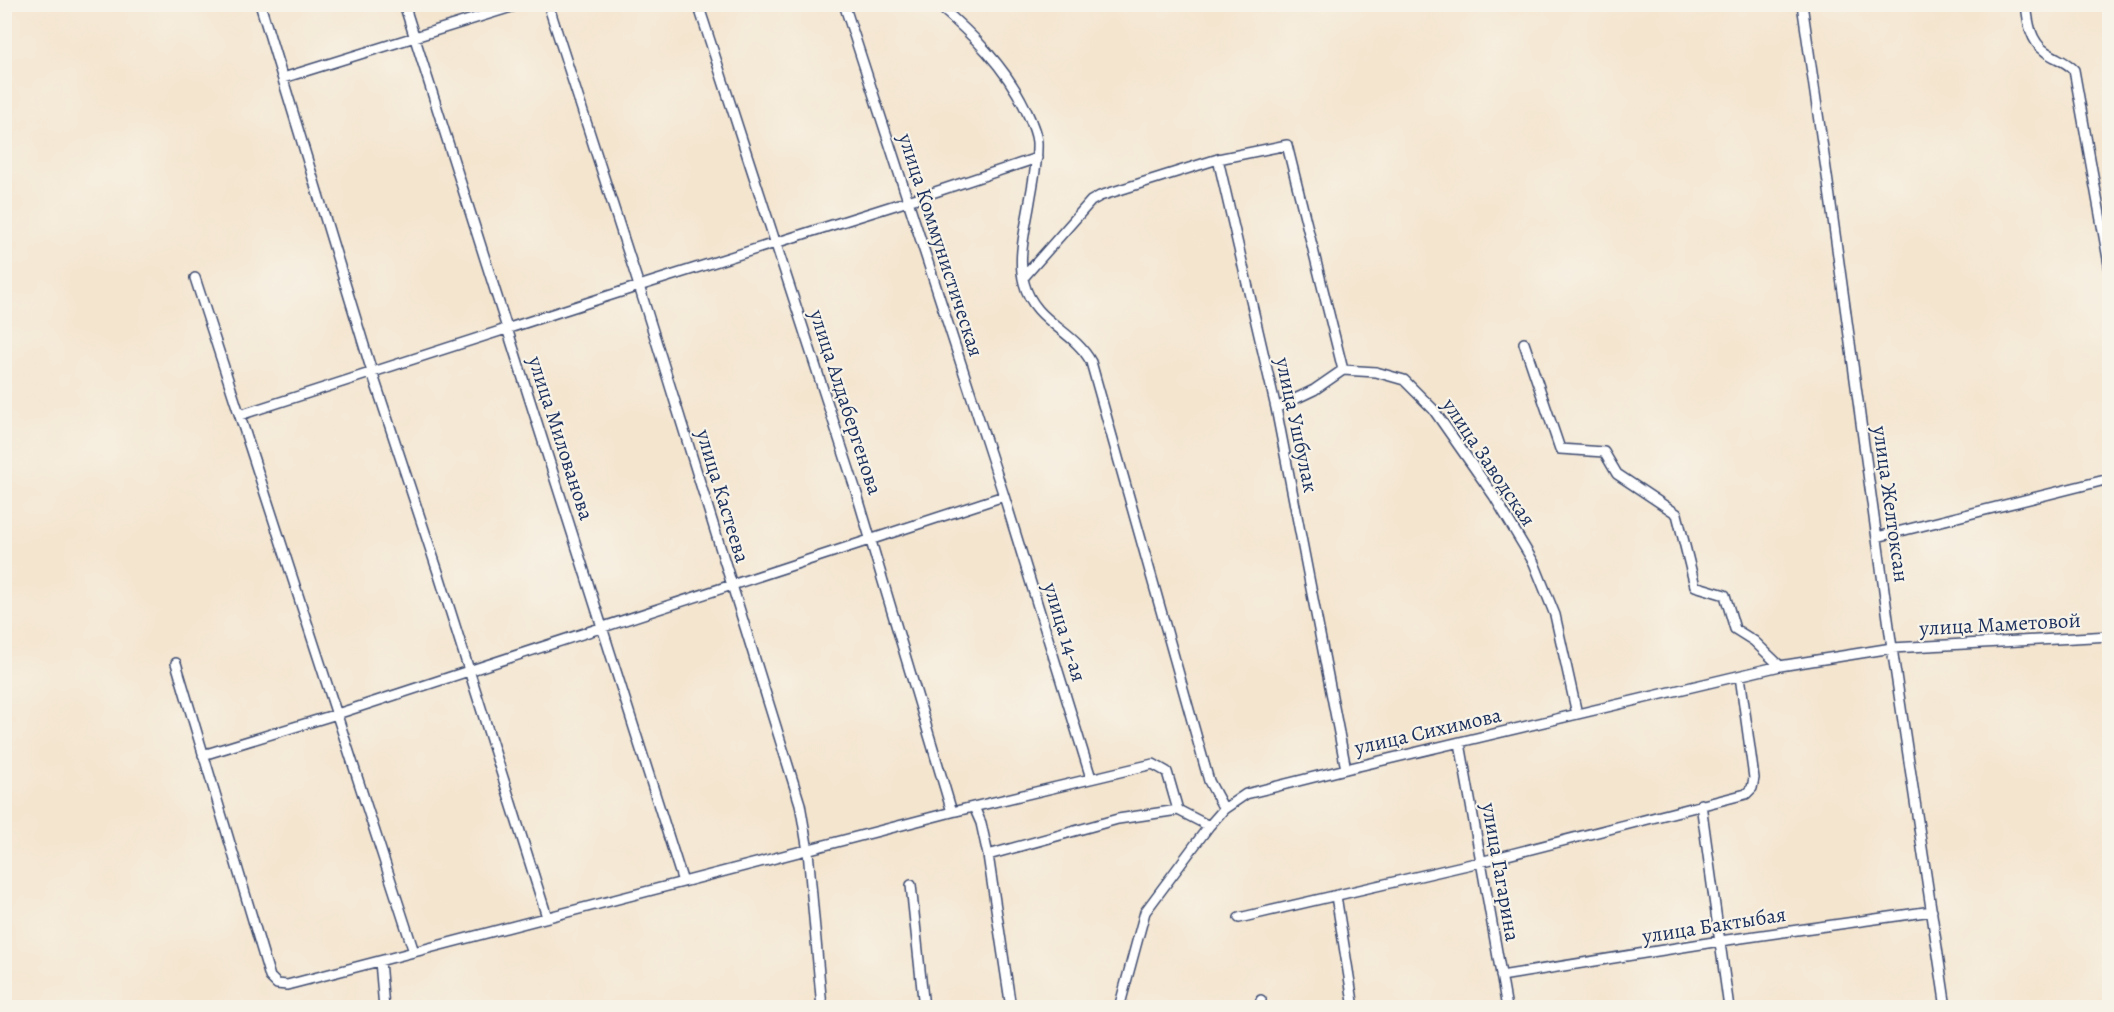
<svg xmlns="http://www.w3.org/2000/svg" width="2114" height="1012" viewBox="0 0 2114 1012" font-family="Alegreya,serif">
<rect width="100%" height="100%" fill="#f7f3e8"/>
<filter id="ink" filterUnits="userSpaceOnUse"><feTurbulence type="fractalNoise" baseFrequency=".0167" numOctaves="2"/><feDisplacementMap in="SourceGraphic" scale="12" xChannelSelector="R" yChannelSelector="G"/><feConvolveMatrix kernelMatrix="1 2 1 2 8 2 1 2 1" color-interpolation-filters="sRGB"/></filter>
<filter id="wash" filterUnits="userSpaceOnUse"><feTurbulence type="fractalNoise" baseFrequency=".008" numOctaves="4" result="noise"/><feDisplacementMap in="SourceGraphic" scale="24" xChannelSelector="R" yChannelSelector="G"/><feGaussianBlur stdDeviation="1.35" result="paint"/><feColorMatrix in="noise" values="0 0 0 0 0 0 0 0 0 0 0 0 0 0 0 0 0 1.4 0 .05"/><feComposite in="paint" operator="in"/></filter>
<g filter="url(#wash)">
<rect width="100%" height="100%" fill="#f4e5cf"/>
</g>
<g filter="url(#ink)">
<g fill="none" stroke-linecap="round" stroke-linejoin="round">
<g stroke="#3c4a6f" stroke-width="12">
<path id="minor" d="M260,4L372,372L438,572L547,917
M404,4L683,882
M548,4L639,286L800,804L808,851L822,1008
M698,4L856,491L952,812
M844,4L1004,496L1091,778
M937,4C972,34 1005,66 1025,108C1030,119 1036,130 1037,142C1038,162 1033,182 1030,201C1026,227 1017,257 1024,283C1034,322 1074,330 1091,362L1209,781L1224,809
M1802,4L1828,183L1892,648L1946,1008
M2026,4C2028,22 2030,41 2046,52C2056,59 2066,61 2074,70L2110,270
M283,78L521,4
M195,278L414,952
M1023,278L1091,201L1100,196L1218,159
M1524,343L1560,449L1604,452L1617,474L1677,514L1695,586L1725,595L1735,629L1754,641L1780,666
M1276,408L1314,390L1343,370
M240,415L639,286L908,201L1037,158
M2110,475V504
M1877,537L2109,479
M176,663L270,977L277,984L287,985L952,812L1153,764L1167,772L1178,810
M1460,743L1507,1008
M203,755L337,714L1004,496
M1346,769L1276,408L1218,159L1287,145L1343,370L1376,372L1404,380L1433,409L1494,496L1534,563L1555,615L1577,714
M1701,804L1729,1008
M974,807L981,823L988,855L1011,1008
M988,855L1118,819L1178,810L1209,826
M911,885L924,1008
M1336,896L1354,1008
M1239,918L1480,862L1746,794L1752,788L1754,778L1740,676
M380,961L384,1008
M1501,976L1720,941L1932,911
M1119,1008L1145,912L1209,826L1224,809L1246,794L1346,769L1780,666L1892,648L2110,636
M1259,1008L1261,1000"/>
</g>
<use href="#minor" stroke="#fff" stroke-width="9"/>
</g>
</g>
<g text-anchor="middle" dominant-baseline="central" stroke-width="4.5" stroke-linejoin="round" paint-order="stroke">
<g font-size="21" fill="#1b2f5e" stroke="#f7f3e8">
<text transform="translate(941 245) rotate(72)">улица Коммунистическая</text>
<text transform="translate(846 402) rotate(72)">улица Алдабергенова</text>
<text transform="translate(1297 425) rotate(78)">улица Ушбулак</text>
<text transform="translate(561 438) rotate(72)">улица Милованова</text>
<text transform="translate(1489 462) rotate(56)">улица Заводская</text>
<text transform="translate(723 496) rotate(73)">улица Кастеева</text>
<text transform="translate(1891 504) rotate(82)">улица Желтоксан</text>
<text transform="translate(2000 624) rotate(-3)">улица Маметовой</text>
<text transform="translate(1065 632) rotate(73)">улица 14-ая</text>
<text transform="translate(1428 731) rotate(-13)">улица Сихимова</text>
<text transform="translate(1501 872) rotate(80)">улица Гагарина</text>
<text transform="translate(1714 925) rotate(-9)">улица Бактыбая</text>
</g>
</g>
<rect width="2114" height="1012" fill="none" stroke="#f7f3e8" stroke-width="24"/>
</svg>
